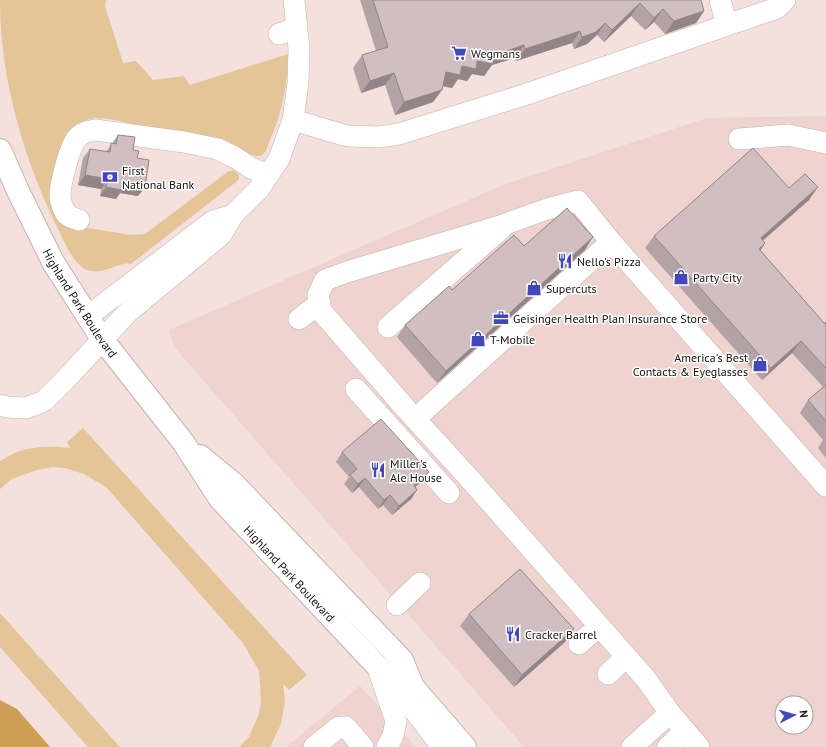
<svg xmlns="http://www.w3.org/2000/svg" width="826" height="747" viewBox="0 0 826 747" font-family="'PT Sans',sans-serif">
<rect width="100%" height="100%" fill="#f4e0dc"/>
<path fill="#efd3ce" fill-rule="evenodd" d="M826,116V747H524L174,347L169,330L503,185L707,118ZM782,703H806V727H782Z
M360,686L416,747H286Z"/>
<path fill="#e4c598" d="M0,0H106L105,6L123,63L136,61L153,80L184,76L190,85L288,54C288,84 282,114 269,142C268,145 267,150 264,153C262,156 259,156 255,156L226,143L109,119C96,117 82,118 72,128C68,133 57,178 54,188L82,227L131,235L145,234L229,171L233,170L239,175V179L236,182L131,264C118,261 105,276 87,270C75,266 64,242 59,231C24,160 0,80 0,0Z
M83,428L307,675L289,690L283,684L285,701L281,724L270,747H239L249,737L259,714L261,700L259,671L243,643L106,487L84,474L65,468L53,467L37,470L12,479L0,489V461C23,446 43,445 70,448L67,442Z
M0,613L120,747H88L0,647Z"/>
<path fill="#cd9e54" d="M0,700L17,709L50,747H0Z"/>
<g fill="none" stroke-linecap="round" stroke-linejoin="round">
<g stroke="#c5b2ae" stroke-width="22">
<path id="minor" d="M720,0L727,25
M279,34L297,28
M293,120L347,136L379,137L399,134L527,94L777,8L785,0
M739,139L788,135L826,143
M79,220C73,218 67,217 64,210C62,206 60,201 60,195C60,185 70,144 78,137C83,132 89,131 95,130L184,142L218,149L236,158L251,168L268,175
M88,316L213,221L233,215
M299,319L320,303
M388,327L501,229
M356,389L449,493
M0,405L7,407L26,408L44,401L66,379L127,313L221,235L233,215L259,189L279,159L293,120L298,83L299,49L294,0
M415,419L611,242
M397,605L420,583
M579,644L599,626
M380,674L396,721L393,736L387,747
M608,674L626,657
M388,676L442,747
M314,747L339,727H346L363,747
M632,747L670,713
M668,747L685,731
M699,747L670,713L646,679L468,477L407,410L321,311L318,295L325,280L347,272L500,226L547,209L578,201L611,242L826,486"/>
</g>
<g stroke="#c5b2ae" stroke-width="24">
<g id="major">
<path id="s1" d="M0,150L18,191L53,262L102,339L183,442L220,499L377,666L388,676L413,687"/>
<path d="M200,456L234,484L402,660L413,687L465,747"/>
</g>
</g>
<use href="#minor" stroke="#fff" stroke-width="21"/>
<use href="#major" stroke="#fff" stroke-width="22"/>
</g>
<path fill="#b4a3a6" d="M360,0H701L704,11L696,23L665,34L654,22L645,30L631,16L604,42L597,35L587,44L574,49L572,43L516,61L515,58L492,65L484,76L472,74L467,81L458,79L452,88L443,86L442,90L433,102L395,115L385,85L361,93L353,68L362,55L376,51Z
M118,135L133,150L137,158L145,187L138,196L120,193L116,199L100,196L101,189L78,185L83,158L90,149L106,152Z
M789,188L809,200L763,240L760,250L825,324L826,322V458L818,448L823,440L800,413L808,400L823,387L792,353L762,380L645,248L654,236Z
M524,246L585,250L437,383L397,337L405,325L452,290Z
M342,452L429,472L422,481L415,487L417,490L411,499L392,515L383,505L378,509L359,487L352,493L344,484L349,477L336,462Z
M469,614L574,629L565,642L514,687L460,626Z"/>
<path fill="#928587" d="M640,3L631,16L604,42L612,30Z
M663,9L654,22L645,30L654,18Z
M704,11L696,23L665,34L674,21Z
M605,23L597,35L587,44L574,49L582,37Z
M580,31L572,43L516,61L525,49Z
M524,45L515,58L492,65L484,76L472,74L467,81L458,79L452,88L437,85L446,72Z
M394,73L385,85L361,93L370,81Z
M442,90L433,102L395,115L404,102Z
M85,175L108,179L101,189L78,185Z
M123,183L145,187L138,196L120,193L116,199L100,196L106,187Z
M818,187L809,200L752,250L761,238Z
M593,237L585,250L437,383L446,371Z
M765,243L757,256L759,249Z
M801,341L792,353L762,380L771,368Z
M429,472L422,481L407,494L414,485Z
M365,478L359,487L352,493L358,484Z
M417,490L411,499L392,515L399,506Z
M390,495L383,505L378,509L384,500Z
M574,629L565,642L514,687L522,675Z"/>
<path fill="#d1bec1" stroke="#928587" d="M373,0H701L704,11L674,21L663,9L654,18L640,3L612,30L605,23L596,32L582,37L580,31L525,49L524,45L495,55L493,64L477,61L476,69L462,66L460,75L446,72L442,90L404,102L394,73L370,81L362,55L388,47Z
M118,135L135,137L133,150L139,151L137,158L149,160L145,187L123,183L122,190L106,187L108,179L85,175L90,149L110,152L111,143L116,144Z
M753,148L789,188L805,174L818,187L761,238L765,243L759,249L825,324L826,322V368L801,341L771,368L654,236Z
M567,208L593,237L446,371L405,325L449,286L452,290L514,235L524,246Z
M826,385V421L808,400Z
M381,419L429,472L414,485L417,490L399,506L390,495L384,500L365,478L358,484L350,475L357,469L342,452Z
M520,569L574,629L522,675L469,614Z"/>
<defs>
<g id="supermarket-bare" transform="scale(1.2)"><path d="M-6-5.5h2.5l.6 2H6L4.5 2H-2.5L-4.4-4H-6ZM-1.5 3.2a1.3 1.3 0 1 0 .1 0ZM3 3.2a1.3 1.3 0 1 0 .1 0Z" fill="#4347bc" stroke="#fff" stroke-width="2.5" paint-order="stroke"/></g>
<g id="bank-bare" transform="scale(1.2)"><path d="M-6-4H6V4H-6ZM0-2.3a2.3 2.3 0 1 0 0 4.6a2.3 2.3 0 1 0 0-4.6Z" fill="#4347bc" stroke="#fff" stroke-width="2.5" paint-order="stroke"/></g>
<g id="restaurant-bare" transform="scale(1.2)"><path d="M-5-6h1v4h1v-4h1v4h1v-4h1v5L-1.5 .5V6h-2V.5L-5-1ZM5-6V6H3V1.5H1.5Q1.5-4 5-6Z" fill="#4347bc" stroke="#fff" stroke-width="2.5" paint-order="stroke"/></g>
<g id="shop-bare" transform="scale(1.2)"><path d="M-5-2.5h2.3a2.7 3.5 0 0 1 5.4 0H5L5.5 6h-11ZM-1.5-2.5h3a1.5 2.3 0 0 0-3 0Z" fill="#4347bc" stroke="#fff" stroke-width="2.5" paint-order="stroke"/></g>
<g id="office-bare" transform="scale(1.2)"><path d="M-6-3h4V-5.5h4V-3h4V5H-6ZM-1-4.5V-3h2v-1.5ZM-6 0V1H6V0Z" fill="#4347bc" stroke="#fff" stroke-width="2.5" paint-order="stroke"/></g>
</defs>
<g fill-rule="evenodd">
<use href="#supermarket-bare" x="459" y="53"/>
<use href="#bank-bare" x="110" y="177"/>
<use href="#restaurant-bare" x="565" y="261"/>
<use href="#shop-bare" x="681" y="277"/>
<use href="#shop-bare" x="534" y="288"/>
<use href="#office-bare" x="501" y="318"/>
<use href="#shop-bare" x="478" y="339"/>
<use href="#shop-bare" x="760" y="364"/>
<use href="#restaurant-bare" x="378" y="470"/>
<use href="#restaurant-bare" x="513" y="634"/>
</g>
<g text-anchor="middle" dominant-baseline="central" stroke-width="3" stroke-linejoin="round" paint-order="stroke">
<g font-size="12" fill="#16100f" stroke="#fff" text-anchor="start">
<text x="471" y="53">Wegmans</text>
<text x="122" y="170">First<tspan x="122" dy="14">National Bank</tspan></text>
<text x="577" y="261">Nello's Pizza</text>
<text x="693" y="277">Party City</text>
<text x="546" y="288">Supercuts</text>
<text x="513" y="318">Geisinger Health Plan Insurance Store</text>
<text x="490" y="339">T-Mobile</text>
<text x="748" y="357" text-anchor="end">America's Best<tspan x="748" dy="14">Contacts &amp; Eyeglasses</tspan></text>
<text x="390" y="463">Miller's<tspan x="390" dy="14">Ale House</tspan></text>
<text x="525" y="634">Cracker Barrel</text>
</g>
<g font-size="12" fill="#16100f" stroke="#fff">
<text stroke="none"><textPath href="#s1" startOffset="173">Highland Park Boulevard</textPath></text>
<text stroke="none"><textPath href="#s1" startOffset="516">Highland Park Boulevard</textPath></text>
</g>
</g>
<g transform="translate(794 715) rotate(84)"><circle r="19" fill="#ffffff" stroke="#a29f9f"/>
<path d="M0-3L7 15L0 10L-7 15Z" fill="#4347bc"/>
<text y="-6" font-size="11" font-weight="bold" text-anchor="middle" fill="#16100f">N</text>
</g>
</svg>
